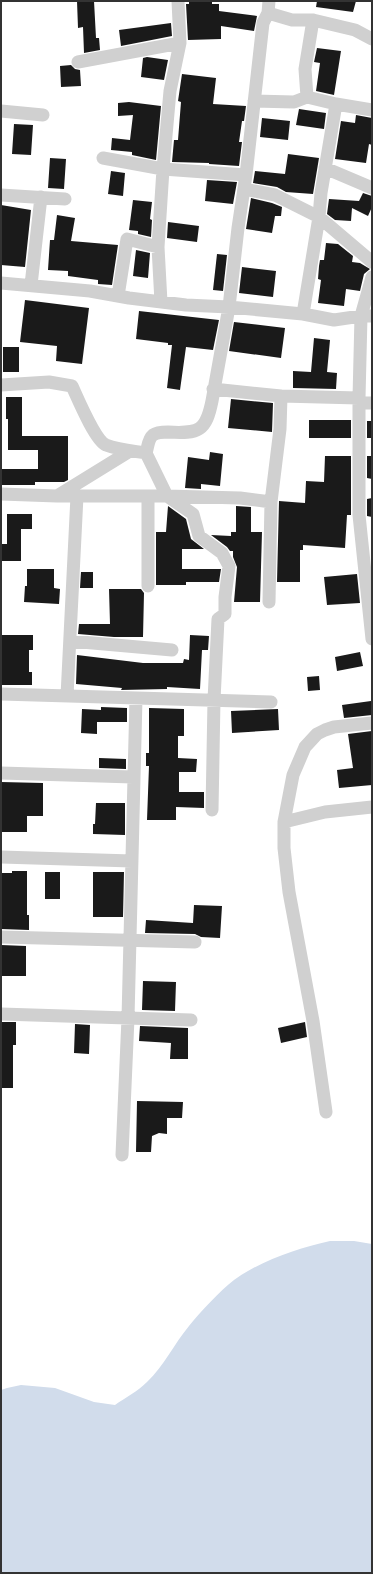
<svg xmlns="http://www.w3.org/2000/svg" width="373" height="1574" viewBox="0 0 373 1574" font-family="'DM Sans',sans-serif">
<rect width="100%" height="100%" fill="#fff"/>
<path fill="#d1dceb" d="M330,1241H354L372,1244V1573H1V1390L7,1388L21,1385L55,1388L94,1402L115,1405C125,1398 138,1391 147,1382C164,1366 174,1344 189,1326C200,1312 220,1291 234,1280C260,1261 298,1248 330,1241Z"/>
<path fill="#1a1a1a" d="M77,1H94L96,38H99L100,50L84,53L83,27L78,28Z
M189,1H212V4H219V11L257,16L254,31L221,26V39L188,40L186,4H189Z
M317,1H356L353,12L316,7Z
M171,23L172,36L121,46L119,30Z
M317,48L341,51L334,95L316,91L320,63L314,62Z
M147,57L168,60L164,80L141,77L143,58Z
M71,65L75,69L80,70L81,86L61,87L60,66Z
M182,74L216,78L213,104L246,106L244,121H242L239,142H242L239,166L209,164V163L172,162L174,140H178L181,102L178,101Z
M129,102L161,106L156,160L132,155V152L111,150L112,138L130,140L133,115L118,116V103Z
M299,109L326,113L324,129L296,125Z
M356,115L372,118V145L369,144L366,163L335,159L341,121L355,123Z
M262,118L290,121L288,140L260,137Z
M14,124L33,125L31,155L12,154Z
M288,154L319,158L313,194L286,192L277,187L253,183L255,171L285,174Z
M50,158L66,159L64,189L48,188Z
M111,171L125,173L123,196L108,194Z
M207,180L237,182L233,204L205,201Z
M363,193L372,196V207L368,216L352,208L351,221L335,220L327,214L329,199L359,201Z
M251,198L272,203L282,207L281,216H275L272,233L246,229Z
M133,200L152,202L150,219L152,220L151,237L138,234V231L129,230Z
M1,205L31,210L25,267L1,265Z
M57,215L75,218L71,241L118,245L112,285L98,284V280L68,276V271L48,270L50,240H54Z
M168,222L199,226L197,242L167,238Z
M326,243L338,244L353,256L352,262L360,263L370,269L364,274L360,291L346,289L344,306L318,303L321,280L318,279L319,266L320,260H324Z
M136,250L150,253L148,278L133,276Z
M217,254L227,255L223,291L213,290Z
M242,267L276,271L273,297L239,293Z
M25,300L89,308L82,364L56,361L57,346L20,342Z
M139,311L219,320L213,350L186,347L180,390L167,388L172,345H168V343L136,339Z
M234,322L285,328L281,358L229,351Z
M314,338L330,340L327,372L337,373L336,389L293,388V371L311,372Z
M3,347H19V372H3Z
M6,397H22V436H68V480L64,482H35V485H2V469H38V450H8V419H6Z
M231,399L273,403L272,432L228,428Z
M309,420H351V438H309Z
M367,421H372V438H367Z
M210,452L223,454L220,486L201,484V489L185,488L188,457L209,460Z
M325,456H351V515H347L345,548L303,545V550H300V582H277L279,501L305,503L306,481L324,482Z
M367,456H372V479L367,478Z
M372,498V517L367,516V499Z
M168,506L186,519L191,539L204,549H182V569H221L219,582H186V585H156V532H166Z
M236,506L251,507V532H262L260,602H234L237,567L233,557V551H230L227,547L211,535L231,536V532H236Z
M7,514H32V529H21V561H1V544H7Z
M27,569H54V588L60,589L59,604L24,602L25,586H27Z
M81,572H93V588H80Z
M357,574L360,603L327,605L324,577Z
M109,589H141L144,593L143,637H114L78,634L79,624H110Z
M2,635H33V650H29V672H32V685H1Z
M190,635L209,636L208,650H202L200,689L167,687V689L121,690L122,688L76,684L77,655L143,663H183L184,659L189,660Z
M360,652L363,666L337,671L335,657Z
M319,676L320,690L308,691L307,677Z
M371,701L372,715L344,718L342,705Z
M101,707L127,708V722H97V734L81,733L82,709L101,710Z
M149,708L184,709V736H178V758L197,759L196,772H179V792H204V808L176,807V820H147L149,766H146V753H149Z
M278,709L279,730L232,733L231,711Z
M372,731V785L339,788L337,770L353,768L348,734Z
M99,758L126,759V769L99,768Z
M1,782L43,783V816H27V832H1Z
M96,803H125V835L93,834V824H95Z
M12,871H27V915H29V930L1,929V873H12Z
M45,872H60V899H45Z
M93,872H124L123,917H93Z
M194,905L222,906L220,938L201,937L195,934L145,933L146,920L193,923Z
M1,945L26,946V976H1Z
M143,981L176,982L175,1011L142,1010Z
M1,1022H16V1045H13V1088H1Z
M305,1022L307,1037L281,1043L278,1028Z
M75,1024L90,1025L89,1054L74,1053Z
M140,1026L188,1028V1059H170L171,1043L139,1041Z
M137,1101L183,1102L182,1118H167V1134L159,1133L152,1136L151,1152H136Z"/>
<g fill="none" stroke-linecap="round" stroke-linejoin="round">
<path stroke="#d0d0d0" stroke-width="13" d="M178,1L180,43
M313,20L355,30L372,39
M78,62L180,43L170,91L163,169L246,175L238,228L229,307L303,314L334,320L361,316L372,277
M254,101L294,102L307,97L305,69L313,20H292L268,13
M336,104L372,110
M1,111L43,115
M103,158L163,169L158,247L127,239L118,296
M325,168L372,188
M246,175L263,23L268,13L269,1
M244,189L275,195L319,217L321,193L336,104L307,97
M1,195L65,199
M158,247L161,302
M1,283L90,291L129,298L186,305L229,307L212,401C206,431 199,434 168,432C163,432 157,432 153,435C148,439 148,447 146,453C134,451 119,450 106,445C95,440 78,399 72,386L49,382L1,385
M31,285L41,197
M303,314L319,217L372,262
M213,389L281,396
M359,398V515L372,639
M359,403H372
M1,494L57,496L130,451
M57,496H167L146,453
M148,496V586
M269,602L271,502L280,429L281,396L359,398L361,316H372
M70,641L172,650
M1,694L271,702
M67,696L77,496
M1,773L133,777
M212,810L214,700L218,619L225,614V597L229,566L222,553L199,536L193,514L167,496L240,498L271,502
M284,822L325,812L372,807
M1,857L132,861
M1,937L195,942
M1,1014L191,1020
M326,1112L313,1021L289,892L284,848V822L293,775L305,747L317,734L325,730L334,727L372,723
M122,1155L128,1018L136,698"/>
</g>
<rect width="373" height="1574" fill="none" stroke="#333333" stroke-width="4"/>
</svg>
